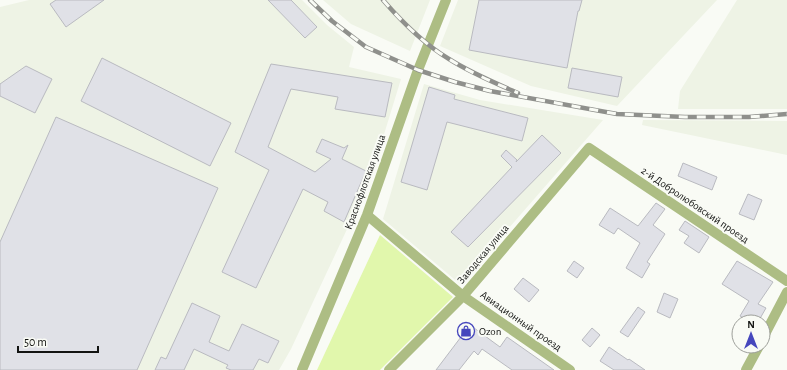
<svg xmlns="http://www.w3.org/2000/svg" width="787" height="370" viewBox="0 0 787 370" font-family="'Alegreya Sans',sans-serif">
<rect width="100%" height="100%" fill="#f9fbf5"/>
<path fill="#eef3e5" d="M29,0H302L327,25L354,47L349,67L401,79L370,180L291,349L279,370H0V7Z
M323,0H430L410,51L351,24Z
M458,0H717L617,106L531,86L440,46Z
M737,0H787V109H678L680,91Z
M424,84L480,100L603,120L460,284L383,219Z
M643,120L787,121V155L642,125Z"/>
<path fill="#e1f7ac" d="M380,235L453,297L380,370H317Z"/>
<path fill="#e0e1e7" stroke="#b9bac0" d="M56,0H104L66,27L50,4Z
M268,0H291L317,27L305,38Z
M479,0H582L579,11H578L567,68L469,50Z
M102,58L231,123L210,166L81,101Z
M271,64L392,83L385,117L335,109L338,97L291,89L268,147L315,172L331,159L316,152L322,139L344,148L348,145L342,159L366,171L344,222L324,211L328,202L303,189L256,288L222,272L269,170L235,152Z
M26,66L52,79L35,113L0,96V84Z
M572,68L622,77L618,97L568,88Z
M429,87L455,95L454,99L528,118L522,141L447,122L427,190L401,182Z
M56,117L218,188L137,370H0V242Z
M542,135L561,153L468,247L451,232L512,167L501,156L506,150L517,160L516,162Z
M683,163L717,177L712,190L678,176Z
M748,194L762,200L754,220L739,214Z
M656,203L665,209L653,225L665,234L647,262L650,264L642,278L626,268L640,243L618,228L614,234L599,225L610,208L638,226Z
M685,221L709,237L699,253L684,243L689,236L679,230Z
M574,261L584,268L577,278L567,271Z
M737,261L773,282L758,304L766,308L758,322H751L740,316L749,301L722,284Z
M523,278L539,290L529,302L514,289Z
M664,293L678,299L670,318L657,312Z
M192,303L220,316L209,342L229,351L242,324L279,341L268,363L259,359L253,370H231L226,368L228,365L194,349L184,370H155L161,357L166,359Z
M638,307L645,312L628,337L620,332Z
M470,325L500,347L507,337L554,370H512L482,349L478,355L474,351L459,370H436Z
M592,328L600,335L590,347L582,340Z
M609,347L628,360L629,359L645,370H614L600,361Z"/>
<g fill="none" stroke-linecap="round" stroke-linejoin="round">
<path stroke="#adbd84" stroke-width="10" d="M367,215L463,296L570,370
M763,338L787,292
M302,370L367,215L418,70L446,0
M389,370L463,296L589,148L787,281
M746,370L759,346"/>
<g stroke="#8f908c" stroke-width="4.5">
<path id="rail" d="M310,0L332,21L366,47L418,70L455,82L490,91L617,114L685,117H749L787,114
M383,0C402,22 424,44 449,59C471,73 495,83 518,93"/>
</g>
<use href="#rail" stroke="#f9fbf5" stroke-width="3" stroke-dasharray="9" stroke-linecap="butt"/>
</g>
<defs>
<g id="shop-ring" transform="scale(0.9)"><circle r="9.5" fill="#f9fbf5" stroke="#4647bd" stroke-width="1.5"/><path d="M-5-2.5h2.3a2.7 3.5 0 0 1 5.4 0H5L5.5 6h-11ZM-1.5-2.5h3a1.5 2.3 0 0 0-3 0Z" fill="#4647bd"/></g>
</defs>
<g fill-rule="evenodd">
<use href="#shop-ring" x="466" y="331"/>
</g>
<g text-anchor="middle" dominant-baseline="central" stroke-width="4" stroke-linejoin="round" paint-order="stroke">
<g font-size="11" fill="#131412" stroke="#f9fbf5">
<text transform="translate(365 182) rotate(-70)">Краснофлотская улица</text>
<text transform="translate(695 205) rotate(34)">2-й Добролюбовский проезд</text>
<text transform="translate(483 254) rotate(-50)">Заводская улица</text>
<text transform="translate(521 321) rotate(35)">Авиационный проезд</text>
</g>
<g font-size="11" fill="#131412" stroke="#f9fbf5" text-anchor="start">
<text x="479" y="331">Ozon</text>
</g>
</g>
<g transform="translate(751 334)"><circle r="19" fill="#f9fbf5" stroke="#9d9f9a"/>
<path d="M0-3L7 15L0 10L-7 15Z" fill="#4647bd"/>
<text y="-6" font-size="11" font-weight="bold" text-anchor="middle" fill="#131412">N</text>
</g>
<path d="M18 346v6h80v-6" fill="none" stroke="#131412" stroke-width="2"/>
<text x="24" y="346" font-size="12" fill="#131412" stroke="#f9fbf5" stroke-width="3" paint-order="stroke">50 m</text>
</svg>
